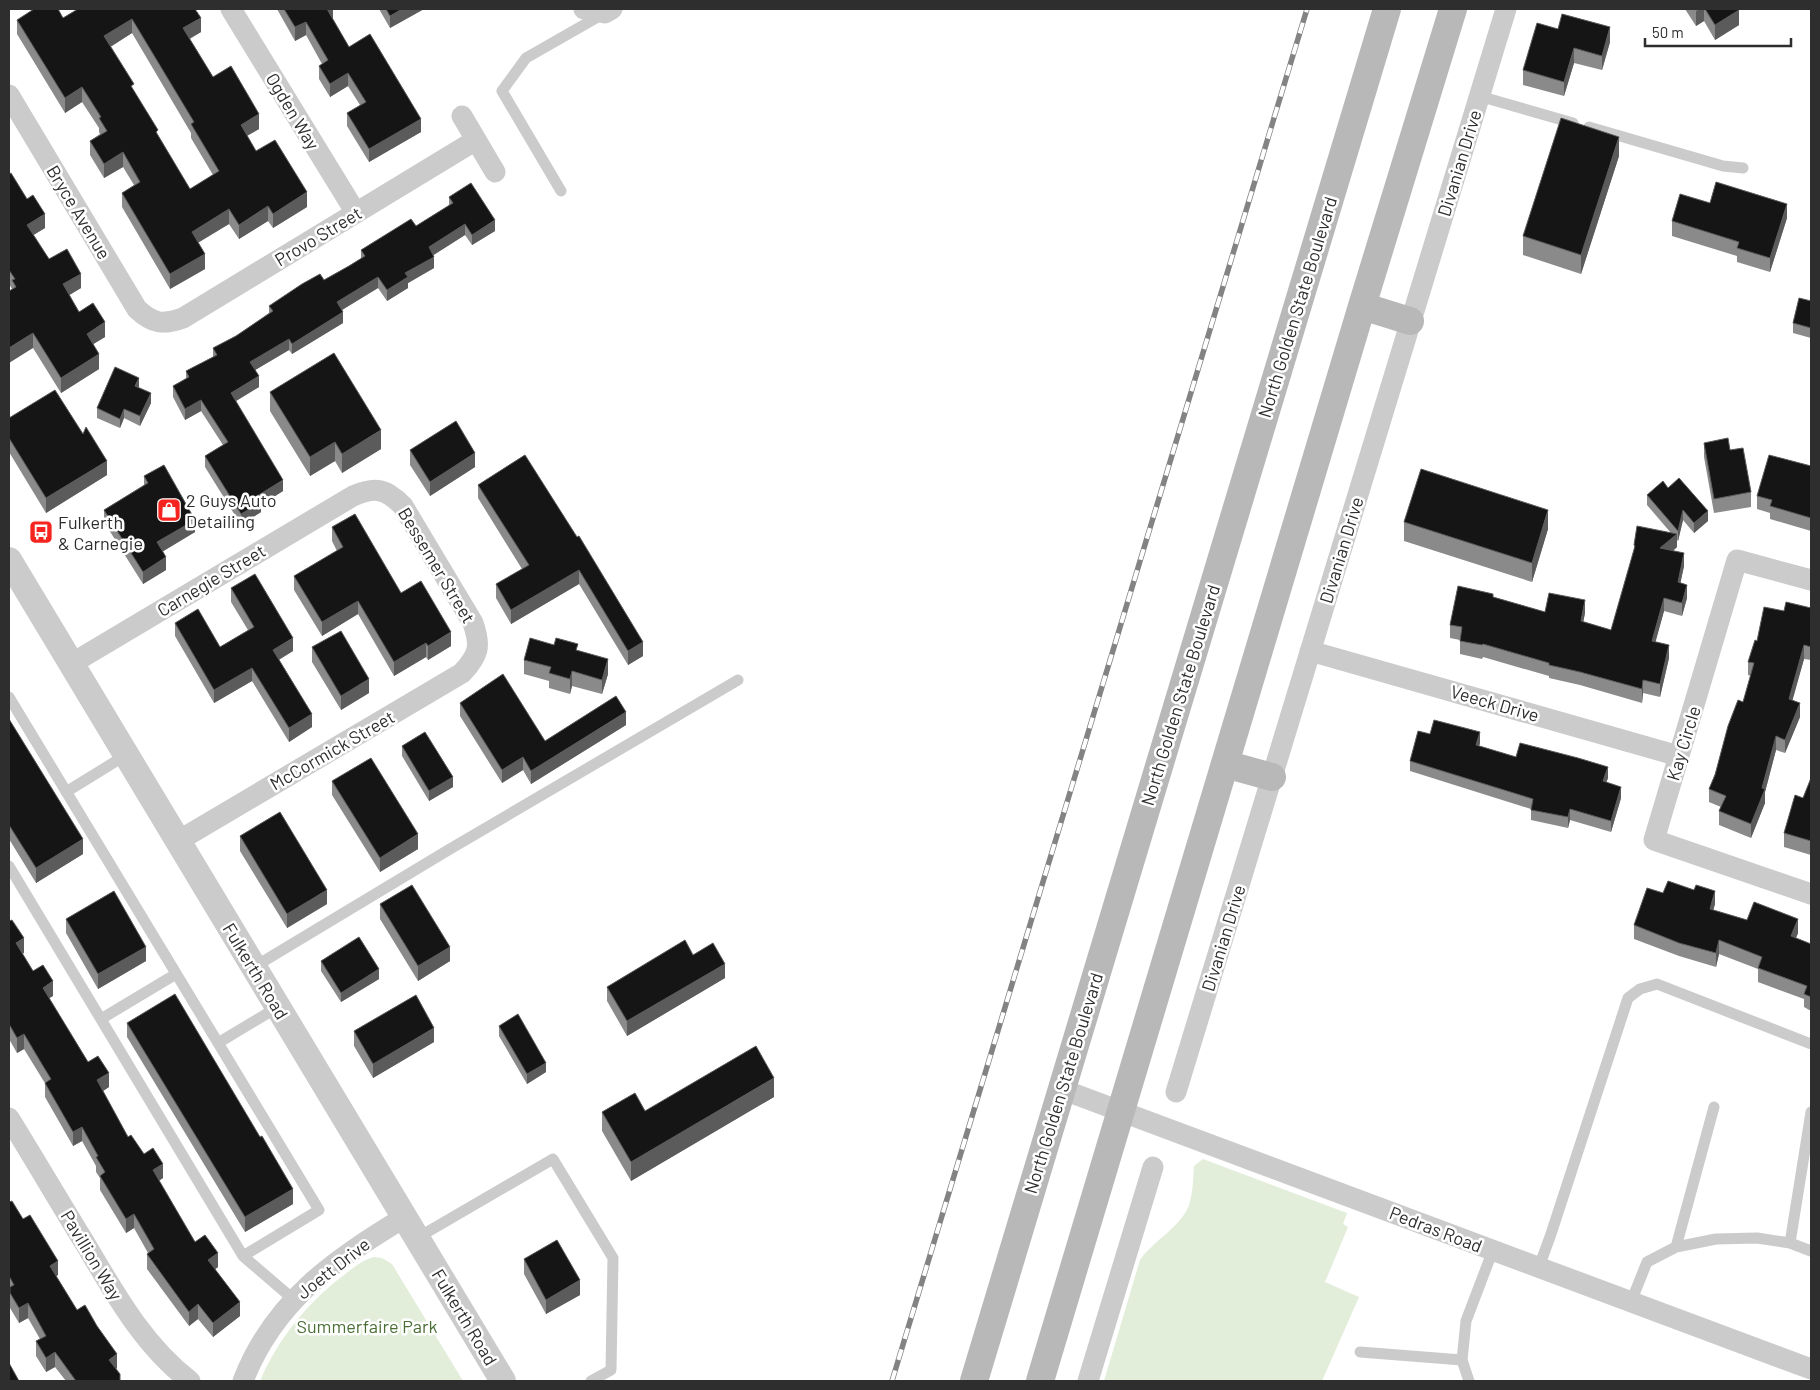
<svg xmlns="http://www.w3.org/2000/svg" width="1820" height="1390" viewBox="0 0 1820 1390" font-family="Barlow,sans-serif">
<rect width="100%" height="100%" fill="#fff"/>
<path fill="#e2edda" d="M1203,1159L1347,1213L1343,1224L1348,1227L1325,1282L1359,1297L1322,1381H1104L1140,1260C1154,1240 1180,1228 1189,1205C1193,1193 1193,1179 1194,1166Z
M374,1257L382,1258L392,1264L463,1381H260C278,1339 307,1303 344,1275C353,1268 362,1260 374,1257Z"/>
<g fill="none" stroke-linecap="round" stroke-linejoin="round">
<path stroke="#cbcbcb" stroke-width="11" d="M1479,96L1573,123
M1589,127L1723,166L1743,168
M561,191L502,91L526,58L603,14
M9,697L319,1210L243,1256
M66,792L126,755
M9,866L243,1256L293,1299
M254,967L450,849L738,680
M101,1019L176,974
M218,1043L278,1007
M417,1238L553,1159L613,1258L611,1370L591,1381
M1790,1243L1811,1112
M1676,1247L1714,1107
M1539,1267L1551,1234L1628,998L1640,989L1657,984L1811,1044
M1631,1302L1647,1262L1676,1247L1716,1239L1757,1238L1790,1243L1811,1251
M1360,1352L1462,1360
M1469,1381L1462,1360L1466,1321L1493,1250"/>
<path stroke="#cbcbcb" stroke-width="21" d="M231,9L356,213
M584,9L605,13L612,9
M9,95L137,309C153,324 163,325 183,318L476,140
M462,116L495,172
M1811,580L1737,560L1654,840L1811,894
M1310,651L1679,756
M71,664L353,496C376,486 386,489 403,506L473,623C481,646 479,655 462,673L178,841
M1061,1089L1811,1369
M1176,1092L1506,9
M9,1118C35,1160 60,1203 86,1245C115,1294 144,1346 190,1381
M243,1381C274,1301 334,1260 405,1217
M1088,1381L1153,1167"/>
<path stroke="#cbcbcb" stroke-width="26" d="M9,560L503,1381"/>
<path stroke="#b8b8b8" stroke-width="28" d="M1362,306L1410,321
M1225,764L1272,777
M974,1381L1387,9
M1040,1381L1362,306L1453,9"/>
<g stroke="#838383" stroke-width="5.5">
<path id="rail" d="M892,1381L1307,9"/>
</g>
<use href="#rail" stroke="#fff" stroke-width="4" stroke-dasharray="11" stroke-linecap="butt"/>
</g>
<path fill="#8a8a8a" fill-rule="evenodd" d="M78,9L201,32L190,39L213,77L259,129L247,136L256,151L307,207L273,228L268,221L239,239L229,224L198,243L205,269L170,289L122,207V193L134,185L123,167L104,178L90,155V141L100,134L99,132V128L82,102L65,113L17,34V20L63,18ZM132,33L191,133V138L213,175L190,189L158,135L110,47Z
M277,9H333V18H332L349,47L421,132L369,162L347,126V113L360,105L348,86L330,97L319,79V66L322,64L306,35L295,41Z
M379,9H424L390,28Z
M1685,9H1738L1739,25L1715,40L1704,21L1696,26Z
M1558,29L1610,42L1602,70L1574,63L1564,96L1523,85V70Z
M1619,156L1581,274L1523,255V236Z
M9,174L45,228L33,235L49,259L81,288L69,295L79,312L105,337L93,344L99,369L61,393L33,348L12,289L9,284Z
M449,197L495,231L472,245L465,235L433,255L434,268L408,283V288L387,301L378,288L342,310L343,323L292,354L289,350L255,370L259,387L236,401L283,491L261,505V512L241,525L205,467V456L223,445L201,411L185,420L173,397V386L186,379V371L213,357V348L236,336L269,313V306L324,280L361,259V250L416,226L449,205Z
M1787,218L1770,272L1737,262V256L1672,236V221Z
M1811,301V338L1793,333V323Z
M139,388L151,403L140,426L124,418L120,428L97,418V408Z
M270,392L381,449L342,473L335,461L310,476L270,411Z
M9,418L107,475L46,513L9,452Z
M1704,443L1730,450L1751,492V507L1714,513L1704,457Z
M410,450L475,467L430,496L410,465Z
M525,455L643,656L628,665L579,584L511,624L496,598V584L522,569L478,498V485Z
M1811,466V531L1770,519V513L1757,509V496Z
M144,476L195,532L163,551L166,570L143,584L104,522V510L144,485Z
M1668,488L1708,521L1694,533L1683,520L1678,541L1677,540V547L1673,551L1684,566L1680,583L1687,598L1682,616L1664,611L1655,642L1669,658L1660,697L1643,693L1642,703L1580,685L1549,678V676L1483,657L1482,659L1460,654V640L1450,638V625L1493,597L1545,612L1585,613L1583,622L1611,630L1634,552V545L1671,533L1647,505V495Z
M1404,522L1548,529L1532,582L1404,541Z
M332,527L401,593L451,646L428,660L426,657L394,676L358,614L322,636L294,590V576L337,551L332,541Z
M231,588L293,651L279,660L312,727L289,742L252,681L214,703L175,636V623L220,647L248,630L231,602Z
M1811,608V660L1804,659L1792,700L1800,717L1785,753L1776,750L1765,792V803L1751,838L1719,825V811L1721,807L1709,802V789L1743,702L1751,676L1748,675V662L1784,611Z
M554,645L578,651L608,674L602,694L572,686L570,694L549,688V681L524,674V660Z
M312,647L369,693L341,710L312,662Z
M460,703L545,741L626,725L531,784L523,770L502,783L460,716Z
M9,719L83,854L36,883L9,839Z
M1430,734L1480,743L1479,746L1516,757L1608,778L1606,782L1621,798L1611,832L1570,820L1568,828L1531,820V809L1410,771V761Z
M402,746L453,787L429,801L402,756Z
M1811,778V855L1784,847V833L1803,798Z
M332,781L418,849L380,872L332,795Z
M240,836L327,904L287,928L240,851Z
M1663,893L1715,904L1713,910L1747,920L1798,933L1796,938L1811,944V1011L1804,1007V999L1758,982V969L1719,954L1716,967L1679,956L1634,939V925Z
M380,904L450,961L418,981L380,919Z
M66,919L146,961L98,989L66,933Z
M9,921L24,953H22L33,971L53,996L49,998L88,1062L109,1087L103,1091L128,1137L163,1178L159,1181L195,1242L218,1267L215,1269L240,1316L213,1337L198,1319L189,1326L147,1269V1254L148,1253L134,1228L126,1233L100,1190V1178L96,1172V1166L82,1141L73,1146L45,1097V1083L43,1080L24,1049L17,1053L9,1039Z
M693,955L725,978L627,1036L607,1001V987Z
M321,961L379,979L341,1002L321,971Z
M127,1023L293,1204L245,1232L127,1037Z
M499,1026L546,1072L527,1084L499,1036Z
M354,1031L434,1042L373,1078L354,1046Z
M774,1097L631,1181L602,1131V1112L645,1111Z
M9,1202L58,1275L56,1276L77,1310L117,1368L116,1369L120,1381H66L55,1367L46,1372L36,1356V1341L40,1339L28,1318L19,1323L10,1308V1292L9,1290Z
M524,1259L580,1295L546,1314L524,1274Z"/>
<path fill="#5b5b5b" d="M327,9H333V18L327,22Z
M402,9H424L390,28V16Z
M1700,9H1704V21L1696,26V11Z
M1739,10V25L1715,40V25Z
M201,18V32L183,42V28Z
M132,19V33L104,51V36Z
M306,22V35L295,41V27Z
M1610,27V42L1602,70V56Z
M1574,48V63L1564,96V82Z
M348,73V86L330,97V84Z
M82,87V102L65,113V98Z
M259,114V129L241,139V125Z
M421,119V132L369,162V149Z
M1619,137V156L1581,274V255Z
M123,152V167L104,178V164Z
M307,192V207L273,228V214Z
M1787,204V218L1770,272V258Z
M268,206V221L239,239V225Z
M229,209V224L192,246V232Z
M45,214V228L27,239V225Z
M495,220V231L472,245V235Z
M465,224V235L429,258V247Z
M205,254V269L170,289V274Z
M434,257V268L408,283V288L387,301V290L405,273Z
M81,274V288L63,299V284Z
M378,277V288L337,313V302Z
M343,312V323L292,354V344Z
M105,322V337L87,348V334Z
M33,333V348L9,363V348Z
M289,339V350L250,373V362Z
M99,354V369L61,393V378Z
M259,376V387L231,404V393Z
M139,378V388L135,386Z
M151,393V403L140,426V416Z
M201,400V411L185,420V409Z
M124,409V418L120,428V419Z
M381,430V449L342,473V454Z
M335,442V461L310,476V457Z
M475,453V467L430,496V482Z
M107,461V475L46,513V498Z
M283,480V491L261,505V512L241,525V514L257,496Z
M1548,510V529L1532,582V563Z
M1683,510V520L1678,541V531Z
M1708,511V521L1694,533V523Z
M195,520V532L157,555V542Z
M1677,534V547L1660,562V548Z
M1684,553V566L1678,595V582Z
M166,557V570L143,584V572Z
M579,570V584L511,624V610Z
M1687,585V598L1682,616V603Z
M1664,598V611L1652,655V641Z
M1585,600V613L1581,634V621Z
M358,601V614L322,636V622Z
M451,632V646L428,660V646Z
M293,638V651L273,663V650Z
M643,642V656L628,665V651Z
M426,643V657L394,676V662Z
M1669,645V658L1660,697V684Z
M1804,645V659L1789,713V699Z
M608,659V674L602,694V680Z
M252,668V681L214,703V690Z
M572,671V686L570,694V679Z
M369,679V693L341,710V696Z
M1643,680V693L1642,703V689Z
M1800,703V717L1785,753V740Z
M626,712V725L531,784V771Z
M312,714V727L289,742V728Z
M1480,732V743L1476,756V745Z
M1776,736V750L1765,792V803L1751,838V824L1762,788Z
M523,757V770L502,783V770Z
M1608,767V778L1603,792V781Z
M453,777V787L429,801V791Z
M1621,787V798L1611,832V821Z
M1570,809V820L1568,828V817Z
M418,834V849L380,872V858Z
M83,839V854L36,883V868Z
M327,890V904L287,928V914Z
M1715,891V904L1710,923V909Z
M1798,919V933L1791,950V936Z
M24,938V953L16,957V943Z
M1719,940V954L1716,967V953Z
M146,947V961L98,989V974Z
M450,947V961L418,981V966Z
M725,964V978L627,1036V1021Z
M379,969V979L341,1002V993Z
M53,981V996L43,1002V988Z
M434,1028V1042L373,1078V1064Z
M24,1034V1049L17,1053V1038Z
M546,1063V1072L527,1084V1074Z
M109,1073V1087L97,1095V1080Z
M774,1078V1097L631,1181V1162Z
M82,1127V1141L73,1146V1132Z
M163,1164V1178L153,1184V1170Z
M293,1189V1204L245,1232V1217Z
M134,1214V1228L126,1233V1219Z
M218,1253V1267L208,1275V1260Z
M58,1261V1275L50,1280V1266Z
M580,1280V1295L546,1314V1300Z
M240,1302V1316L213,1337V1323Z
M28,1303V1318L19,1323V1308Z
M198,1304V1319L189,1326V1312Z
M55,1352V1367L46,1372V1358Z
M117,1354V1368L109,1374V1360Z"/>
<path fill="#151515" stroke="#5b5b5b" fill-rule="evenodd" d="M34,9H58L63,18L78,9H195L201,18L183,28L213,77L231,66L259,114L241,125L256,151L275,140L307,192L273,214L268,206L239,225L229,209L192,232L205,254L170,274L122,193L140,182L123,152L104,164L90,141L107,131L99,118L101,117L82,87L65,98L17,20ZM132,19L194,122L191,124L219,171L190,189L156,132L158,130L131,86L134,84L104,36Z
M284,9H327L349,47L370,34L421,119L369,149L347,113L366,102L348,73L330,84L319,66L328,60L306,22L295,27Z
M386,9H402L390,16Z
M1705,9H1738L1739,10L1715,25Z
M1562,14L1610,27L1602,56L1574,48L1564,82L1523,70L1537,23L1558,29Z
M1561,118L1619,137L1581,255L1523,236Z
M11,173L27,199L33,195L45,214L27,225L49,259L67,249L81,274L63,284L79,312L93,303L105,322L87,334L99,354L61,378L33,333L9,348V291L16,287L12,280L15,279L9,270V174Z
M1716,182L1787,204L1770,258L1737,248L1739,242L1672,221L1680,194L1710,203Z
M471,183L495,220L472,235L465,224L429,247L434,257L405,273L408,277L387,290L378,277L337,302L343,312L292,344L289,339L250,362L259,376L231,393L283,480L257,496L261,502L241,514L205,456L228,442L201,400L185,409L173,386L189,377L186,371L217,355L213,348L236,336L273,311L269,306L302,284L320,274L324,280L349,266L365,256L361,250L411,219L416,226L453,203L449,197Z
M1799,298L1811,301V328L1793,323Z
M334,353L381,430L342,454L335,442L310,457L270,392Z
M115,367L139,378L135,386L151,393L140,416L124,409L120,419L97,408Z
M55,390L83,434L86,427L107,461L46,498L9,438V418Z
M456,421L475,453L430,482L410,450Z
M1728,438L1730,450L1743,448L1751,492L1714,499L1704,443Z
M525,455L577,537L579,536L643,642L628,651L579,570L511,610L496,584L529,565L478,485Z
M1769,455L1811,466V518L1770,506L1772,500L1757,496Z
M164,465L195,520L157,542L166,557L143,572L104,510L148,483L144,476Z
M1421,469L1548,510L1532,563L1404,522Z
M1679,478L1708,511L1694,523L1683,510L1678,531L1647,495L1663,481L1668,488Z
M355,514L401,593L421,581L451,632L428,646L426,643L394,662L358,601L322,622L294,576L343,547L332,527Z
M1637,526L1677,534L1660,548L1684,553L1678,582L1687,585L1682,603L1664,598L1652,641L1669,645L1660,684L1643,680L1642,689L1580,672L1549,665V663L1483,644L1482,645L1460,641L1462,627L1450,625L1458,586L1493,594V597L1545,612L1549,593L1585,600L1581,621L1611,630L1635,546L1634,545Z
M255,574L293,638L273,650L312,714L289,728L252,668L214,690L175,623L198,609L220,647L254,627L231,588Z
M1786,602L1811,608V647L1804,645L1789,699L1800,703L1785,740L1776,736L1762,788L1765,789L1751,824L1719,811L1726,796L1709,789L1715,775L1728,726L1738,700L1743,702L1754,663L1748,662L1755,640L1757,641L1764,607L1784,611Z
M341,631L369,679L341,696L312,647Z
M530,638L554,645L556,638L578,644L576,650L608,659L602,680L572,671L570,679L549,673L551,667L524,660Z
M503,674L545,741L616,696L626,712L531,771L523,757L502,770L460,703Z
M9,719L83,839L36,868L9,825Z
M1434,720L1480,732L1476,745L1516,757L1520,743L1578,758L1608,767L1603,781L1621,787L1611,821L1570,809L1568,817L1531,810L1533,799L1410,761L1418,731L1430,734Z
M425,732L453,777L429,791L402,746Z
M371,758L418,834L380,858L332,781Z
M1811,778V841L1784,833L1795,795L1803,798Z
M280,812L327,890L287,914L240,836Z
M1668,881L1694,890L1696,885L1715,891L1710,909L1747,920L1754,902L1798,919L1791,936L1811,944V997L1804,994L1807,986L1758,968L1762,957L1719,940L1716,953L1679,943L1634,925L1647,888L1663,893Z
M412,885L450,947L418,966L380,904Z
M114,891L146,947L98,974L66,919Z
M12,920L24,938L16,943L33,971L43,965L53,981L43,988L88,1062L98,1056L109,1073L97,1080L128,1137L131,1135L144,1154L153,1148L163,1164L153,1170L195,1242L205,1235L218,1253L208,1260L240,1302L213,1323L198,1304L189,1312L147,1254L154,1249L134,1214L126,1219L100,1176L105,1172L96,1157L98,1156L82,1127L73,1132L45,1083L51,1079L43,1066L24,1034L17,1038L9,1024V921Z
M359,937L379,969L341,993L321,961Z
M685,940L693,955L713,943L725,964L627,1021L607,987Z
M175,994L260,1137L262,1136L293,1189L245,1217L127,1023Z
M416,995L434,1028L373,1064L354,1031Z
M518,1014L546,1063L527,1074L499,1026Z
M756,1046L774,1078L631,1162L602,1112L635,1093L645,1111Z
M12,1201L23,1219L30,1215L58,1261L50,1266L77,1310L85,1305L97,1326L117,1354L109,1360L120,1374V1380L119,1381H76L55,1352L46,1358L36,1341L46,1336L28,1303L19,1308L10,1293V1287L14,1285L9,1276V1202Z
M557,1240L580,1280L546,1300L524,1259Z
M9,1363L19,1381H9Z"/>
<defs>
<g id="shop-square" transform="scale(1.25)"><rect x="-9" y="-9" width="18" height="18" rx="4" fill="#f6241e" stroke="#fff"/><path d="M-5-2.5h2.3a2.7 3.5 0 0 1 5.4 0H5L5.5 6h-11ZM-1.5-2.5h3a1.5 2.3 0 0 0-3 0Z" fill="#fff"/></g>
<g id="bus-square" transform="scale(1.25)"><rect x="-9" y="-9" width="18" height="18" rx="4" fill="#f6241e" stroke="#fff"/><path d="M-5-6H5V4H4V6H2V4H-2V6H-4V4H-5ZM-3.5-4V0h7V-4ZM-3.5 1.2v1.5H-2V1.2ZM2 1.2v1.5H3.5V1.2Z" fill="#fff"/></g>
</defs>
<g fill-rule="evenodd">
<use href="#shop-square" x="169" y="510"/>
<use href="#bus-square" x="41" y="532"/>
</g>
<g text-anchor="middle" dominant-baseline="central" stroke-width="5" stroke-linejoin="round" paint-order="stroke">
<g font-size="18" fill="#2e2e2e" stroke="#fff">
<text transform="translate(293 111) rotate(59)">Ogden Way</text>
<text transform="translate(1459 163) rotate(-73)">Divanian Drive</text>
<text transform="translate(79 212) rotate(59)">Bryce Avenue</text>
<text transform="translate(318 236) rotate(-31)">Provo Street</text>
<text transform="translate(1297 307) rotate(-73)">North Golden State Boulevard</text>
<text transform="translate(1341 550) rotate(-73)">Divanian Drive</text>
<text transform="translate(437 565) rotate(59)">Bessemer Street</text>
<text transform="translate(211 580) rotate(-31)">Carnegie Street</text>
<text transform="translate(1180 695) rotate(-73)">North Golden State Boulevard</text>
<text transform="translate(1495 703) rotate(16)">Veeck Drive</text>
<text transform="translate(1683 743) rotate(-73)">Kay Circle</text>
<text transform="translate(332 750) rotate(-30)">McCormick Street</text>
<text transform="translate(1223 938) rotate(-73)">Divanian Drive</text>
<text transform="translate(256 971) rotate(59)">Fulkerth Road</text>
<text transform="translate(1063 1083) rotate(-73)">North Golden State Boulevard</text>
<text transform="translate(1436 1229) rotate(21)">Pedras Road</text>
<text transform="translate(92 1255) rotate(59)">Pavillion Way</text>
<text transform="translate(333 1268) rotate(-38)">Joett Drive</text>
<text transform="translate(465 1317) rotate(59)">Fulkerth Road</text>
</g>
<g font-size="18" fill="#2e2e2e" stroke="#fff" text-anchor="start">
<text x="186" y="500">2 Guys Auto<tspan x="186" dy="21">Detailing</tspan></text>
<text x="58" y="522">Fulkerth<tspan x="58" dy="21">&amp; Carnegie</tspan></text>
</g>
<g font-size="18" fill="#4b6e37" stroke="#fff">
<text x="367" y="1326">Summerfaire Park</text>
</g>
</g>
<rect width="1820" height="1390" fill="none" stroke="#2e2e2e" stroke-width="20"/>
<path d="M1645 38v8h146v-8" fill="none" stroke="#2e2e2e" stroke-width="2.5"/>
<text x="1652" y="38" font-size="15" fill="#2e2e2e" stroke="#ffffff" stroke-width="4" paint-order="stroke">50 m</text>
</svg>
